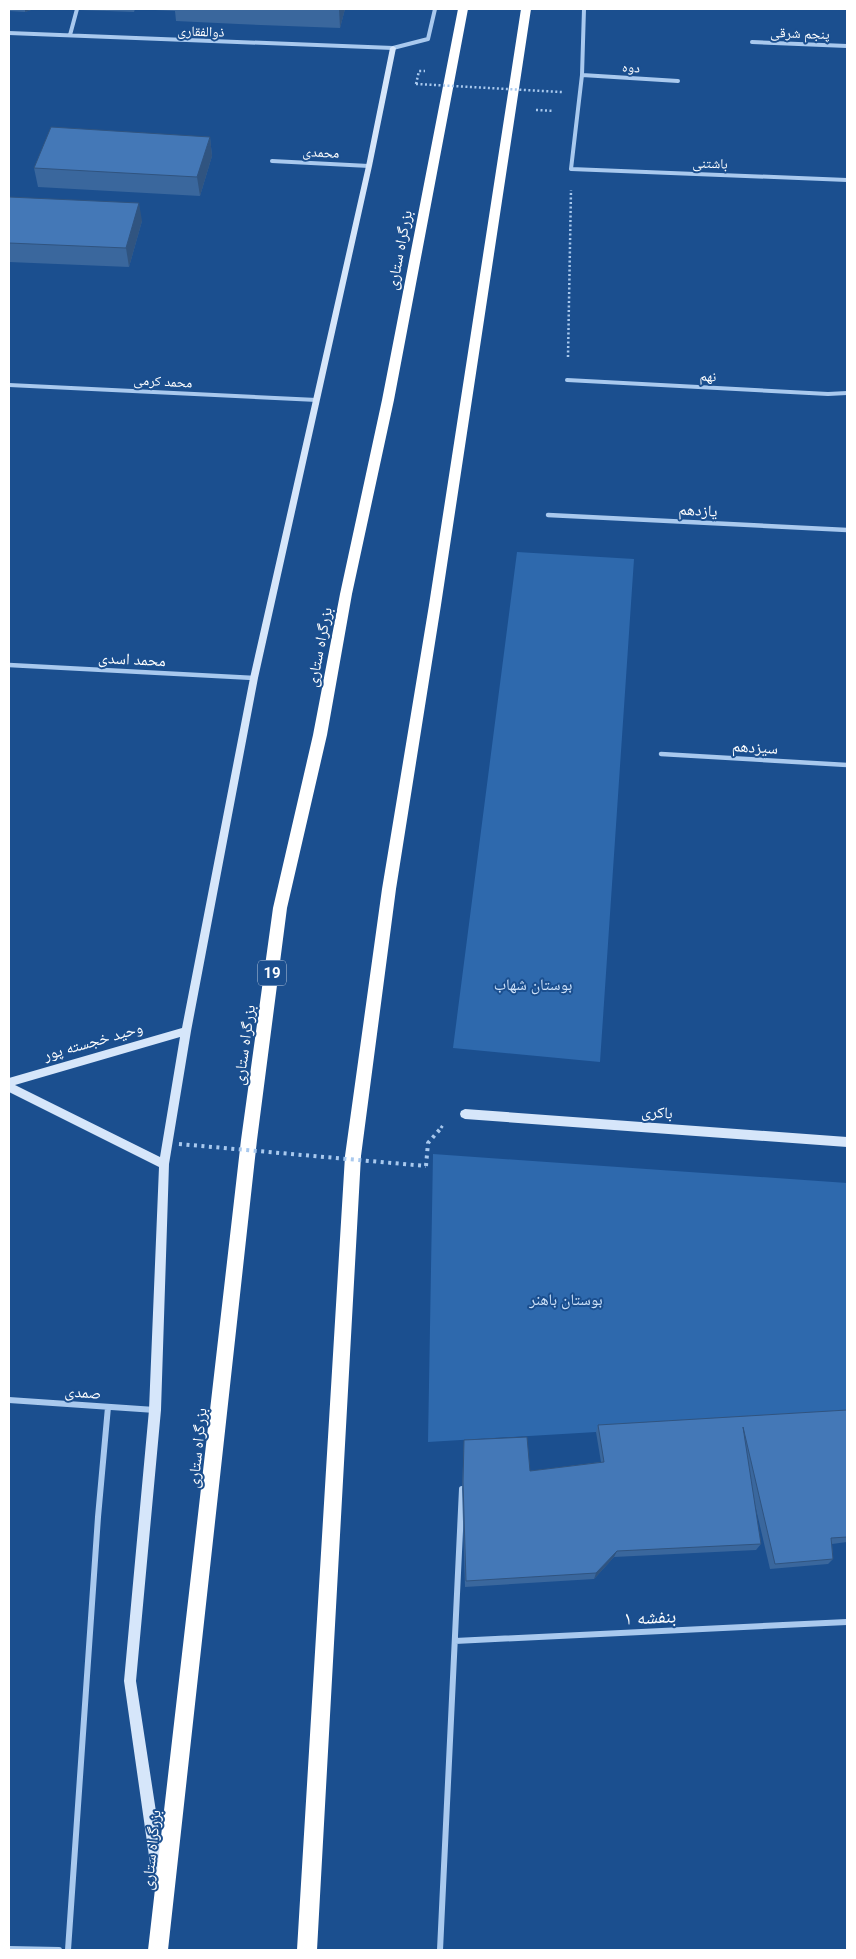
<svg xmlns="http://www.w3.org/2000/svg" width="856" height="1959" viewBox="0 0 856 1959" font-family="Roboto,'Noto Naskh Arabic',sans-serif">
<rect width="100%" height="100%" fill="#1b4f8f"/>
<path fill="#2e69ad" d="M517,552L634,559L600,1062L453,1048Z
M433,1154L847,1183V1417L428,1442Z"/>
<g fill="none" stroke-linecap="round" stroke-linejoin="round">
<path stroke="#a9c9ee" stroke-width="2.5" stroke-dasharray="2 2.5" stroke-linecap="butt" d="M416,84L419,71H425
M536,110L554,111
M568,357L571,190"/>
<path stroke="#a9c9ee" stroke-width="3" stroke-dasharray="2.5 4" stroke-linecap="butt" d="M441,1128L443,1125"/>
<path stroke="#a9c9ee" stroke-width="4" stroke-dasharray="3 4.5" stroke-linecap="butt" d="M426,1166L428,1143L442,1127"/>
<path stroke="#a9c9ee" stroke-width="4" d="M584,9L582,75L571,169L847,180
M9,33L393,48L428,39L435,9
M70,35L77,9
M752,42L847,46
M582,75L678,81
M272,161L369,166
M567,380L828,394L847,393
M9,385L317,400"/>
<path stroke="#a9c9ee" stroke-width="4.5" d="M548,515L847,530
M9,665L254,678
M661,754L847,765"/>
<path stroke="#a9c9ee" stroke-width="6" d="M9,1400L155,1410
M455,1641L847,1622
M9,1949L59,1950
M68,1950L98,1517L108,1407
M440,1950L462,1489"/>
<path fill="#d6e6fa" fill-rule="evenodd" d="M393,46L396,48L372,166L258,678L191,1031L169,1164L161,1410L136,1681L166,1877L164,1882L159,1884L154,1882L152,1877L124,1681L149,1410L159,1167L9,1092V1078L182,1028L250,678L366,166L390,48ZM180,1037L160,1157L15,1085Z
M465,1109L847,1137V1147L465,1119L461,1117L460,1114L461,1111Z"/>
<path fill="#fff" fill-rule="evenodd" d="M458,9H468L394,400L352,594L327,735L287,908L257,1140L168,1950H148L241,1140L273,908L313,735L340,594L382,400Z
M521,9H531L441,605L396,889L361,1156L317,1950H297L345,1156L382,889L429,605Z"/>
<path stroke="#a9c9ee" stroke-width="2.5" stroke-dasharray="2 2.5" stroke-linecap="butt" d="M416,84L562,92"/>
<path stroke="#a9c9ee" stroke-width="4" stroke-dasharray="3 4.5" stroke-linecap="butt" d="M179,1144L426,1166"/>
</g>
<path fill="#3a679d" d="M9,9H34L25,12L9,11Z
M80,9H345L340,28L238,24L176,21L175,11L135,9L134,12L80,10Z
M210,137L212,156L200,196L38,187L34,168Z
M9,197L142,221L129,267L9,262Z
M847,1410V1542L832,1544L833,1559L828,1564L770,1569L753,1496L761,1544L756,1550L614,1557L594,1579L465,1587L462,1489L464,1440L530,1471L601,1462L596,1432L598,1425Z"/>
<path fill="#305480" d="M25,9H34L25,12Z
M339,9H345L340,28Z
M210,137L212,156L200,196L197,177Z
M139,203L142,221L129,267L126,248Z
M617,1551L614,1557L594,1579L596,1573Z"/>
<path fill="#4478b7" stroke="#305480" d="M51,127L210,137L197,177L34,168Z
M9,197L139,203L126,248L9,243Z
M847,1410V1537L831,1538L833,1559L775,1564L743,1427L761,1544L617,1551L596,1573L466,1581L463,1482L464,1440L527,1437L530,1471L604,1462L598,1425Z"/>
<g text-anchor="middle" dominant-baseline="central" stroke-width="4" stroke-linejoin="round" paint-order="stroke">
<g font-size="14" fill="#fff" stroke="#1b4f8f">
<text transform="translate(201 31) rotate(2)">ذوالفقاری</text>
<text transform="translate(800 33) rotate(2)">پنجم شرقی</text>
<text transform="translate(631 67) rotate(3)">دوه</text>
<text transform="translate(321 152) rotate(3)">محمدی</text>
<text transform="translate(710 163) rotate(2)">باشتنی</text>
<text transform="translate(708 376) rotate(3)">نهم</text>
<text transform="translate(163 381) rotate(3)">محمد کرمی</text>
</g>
<rect fill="#1b4f8f" stroke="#bbcadd" stroke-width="1" x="258" y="960.5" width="28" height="25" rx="4"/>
<g font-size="15" font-weight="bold" fill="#fff">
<text x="272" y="973">19</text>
</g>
<g font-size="16" fill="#fff" stroke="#1b4f8f">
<text transform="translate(399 250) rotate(-79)">بزرگراه ستاری</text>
<text transform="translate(698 510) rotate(3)">یازدهم</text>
<text transform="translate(319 647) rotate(-79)">بزرگراه ستاری</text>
<text transform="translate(132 659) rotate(3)">محمد اسدی</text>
<text transform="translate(755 747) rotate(3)">سیزدهم</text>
<text transform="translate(93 1041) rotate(-16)">وحید خجسته پور</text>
<text transform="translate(244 1045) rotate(-82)">بزرگراه ستاری</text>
<text transform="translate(657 1112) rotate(4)">باکری</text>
<text transform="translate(83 1392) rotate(4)">صمدی</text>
<text transform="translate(197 1448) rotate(-84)">بزرگراه ستاری</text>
<text transform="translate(151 1850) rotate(-84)">بزرگراه ستاری</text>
</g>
<g font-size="16" fill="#cfe3fa" stroke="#1b4f8f">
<text x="533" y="984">بوستان شهاب</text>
<text x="566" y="1299">بوستان باهنر</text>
</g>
<g font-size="19" fill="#fff" stroke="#1b4f8f">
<text transform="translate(650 1617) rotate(-3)">بنفشه ۱</text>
</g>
</g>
<rect width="856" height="1959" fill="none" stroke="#ffffff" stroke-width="20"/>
</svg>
